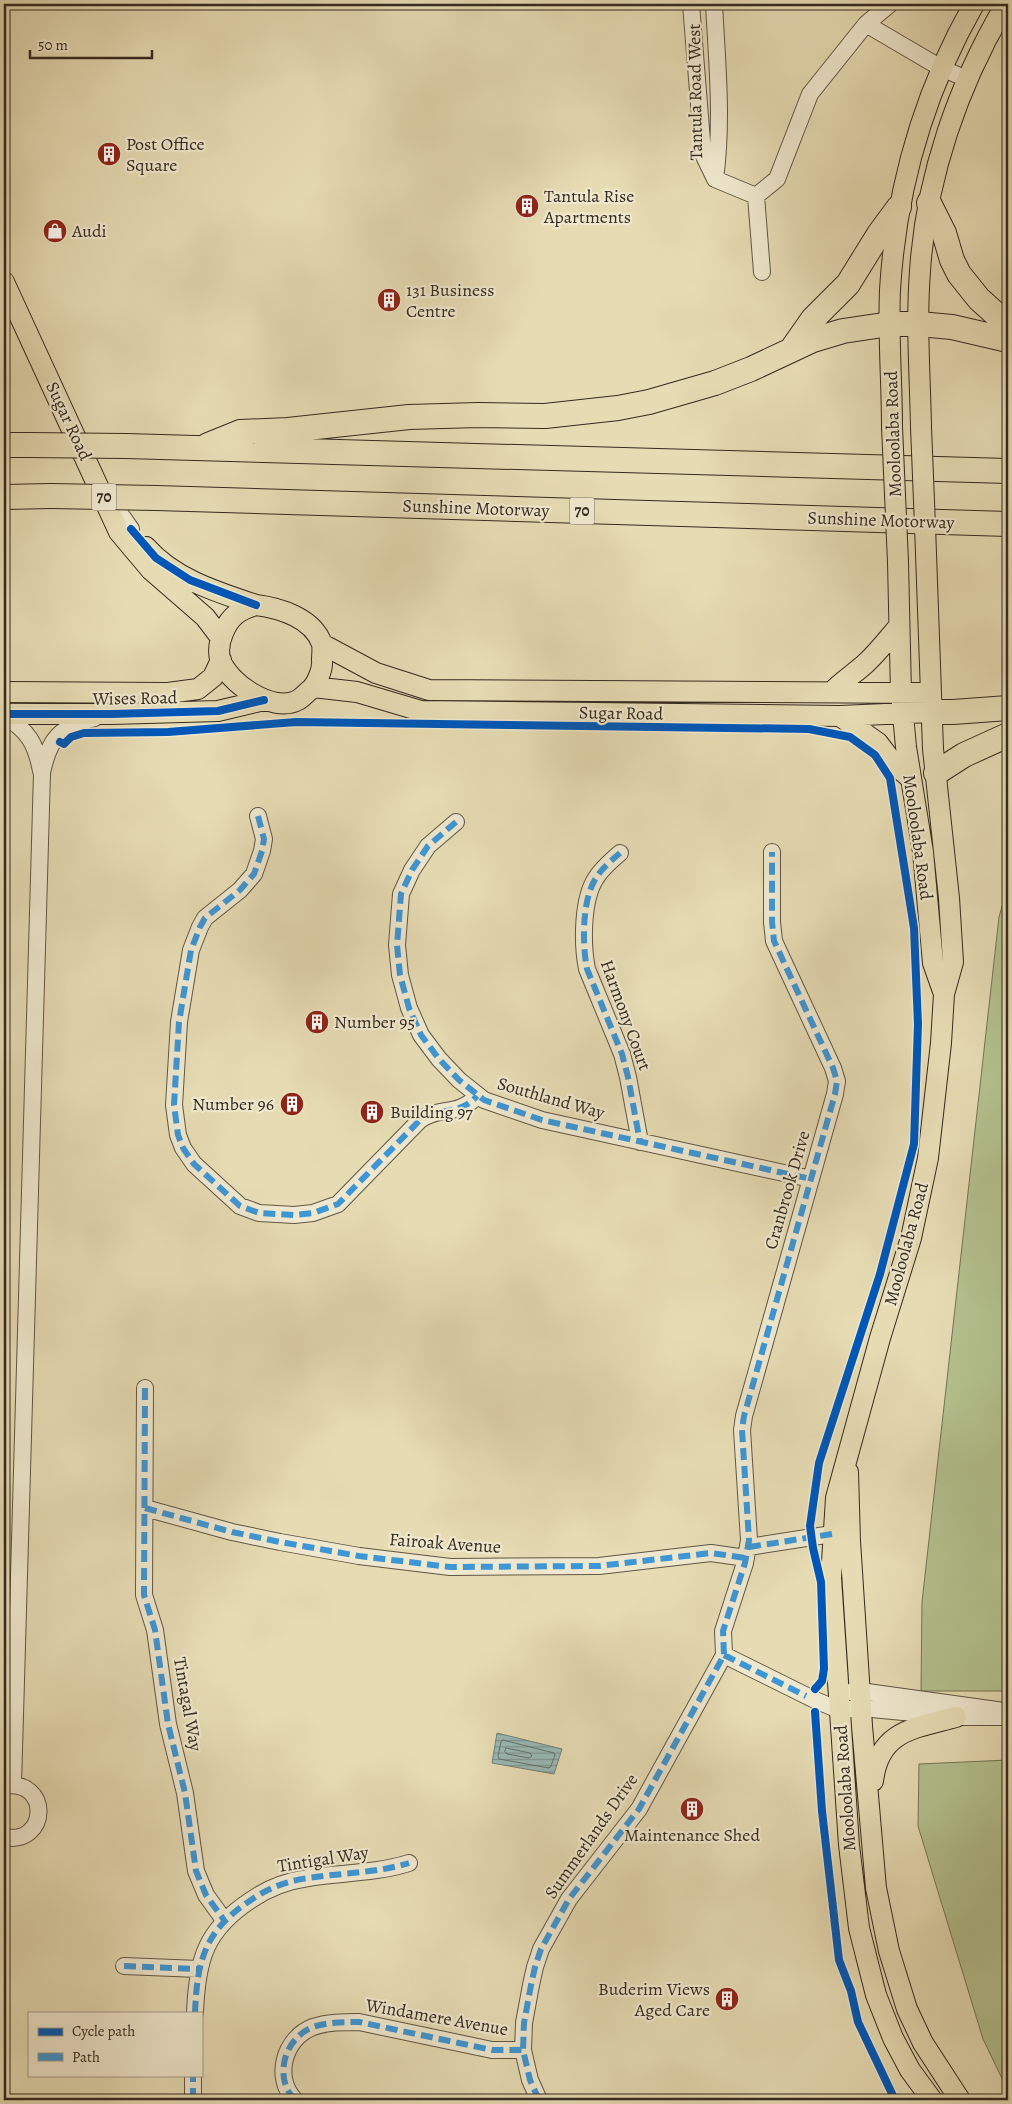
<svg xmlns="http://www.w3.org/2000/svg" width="1012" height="2104" viewBox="0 0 1012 2104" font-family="Alegreya,serif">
<defs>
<pattern id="water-rules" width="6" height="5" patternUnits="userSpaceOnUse" patternTransform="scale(1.25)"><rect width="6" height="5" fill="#99b9b6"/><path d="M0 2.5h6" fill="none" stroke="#7e9794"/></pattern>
</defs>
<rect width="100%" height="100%" fill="#e6dbb3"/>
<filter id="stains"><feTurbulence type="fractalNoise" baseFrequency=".004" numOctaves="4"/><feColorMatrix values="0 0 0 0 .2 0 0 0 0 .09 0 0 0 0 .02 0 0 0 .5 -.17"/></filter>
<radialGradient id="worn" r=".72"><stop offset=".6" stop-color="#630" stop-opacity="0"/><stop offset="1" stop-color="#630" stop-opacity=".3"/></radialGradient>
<path fill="#b3c18e" stroke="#747657" d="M1008,885V1691H921L922,1602L999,917Z
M1008,1760V2091L983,2039L918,1826L919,1764Z"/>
<path fill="url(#water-rules)" stroke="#71807a" d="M497,1733L562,1749L554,1774L492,1763Z"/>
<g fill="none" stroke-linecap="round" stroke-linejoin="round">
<path stroke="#66726b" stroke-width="1" d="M503,1740L554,1753L555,1755L551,1766L549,1768L499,1759L498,1756L501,1742Z
M506,1748L530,1753L532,1756L529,1758L507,1754L505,1752Z"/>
<g stroke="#605645" stroke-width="18">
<path id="minor" d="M691,4L703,154L715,179L756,196L777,179L810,94L866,24L941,68L967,79
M714,4C717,62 723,121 715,179
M866,24L890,4
M756,196L762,272
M112,502L131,529
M4,716C28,730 36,744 41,771
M258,816L264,839L262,851L254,874L240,890L205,918L200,927L191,950L179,1022L174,1105L178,1135L183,1148L194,1164L240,1206L259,1213L294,1215L313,1213L338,1204L420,1120C439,1106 458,1117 477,1096
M456,822L428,846L412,870L401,894L397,945L400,975L409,1008L421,1035L439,1059L459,1080L484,1100L542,1120L811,1179
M620,853C612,860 602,868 596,878C582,899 582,944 587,969L622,1054L628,1077L640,1142
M145,1388L144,1595L155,1630L168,1724L185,1793L196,1871L206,1895L224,1920
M145,1508L232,1532L280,1542L359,1556L450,1567L599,1566L711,1553L746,1558
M749,1547L832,1534
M724,1655L815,1700L839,1710L861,1708L956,1717H1008
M850,1692L860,1691L1004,1711
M13,1785L42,773C49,738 60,727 95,718
M4,1786C51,1778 49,1846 4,1837
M124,1966L199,1969
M195,2013C197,1960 205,1930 251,1900C268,1888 287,1881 308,1878C341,1873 377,1873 409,1863
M193,2100V2075
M295,2100C273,2078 284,2038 313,2027C327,2022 344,2022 359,2022L492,2050H523
M539,2100L530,2080L523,2050L524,2023L531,1985L535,1967L541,1949L569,1899L639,1809L724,1655L723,1631L745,1563L749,1540L742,1430L744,1416L835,1094L837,1081L833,1068L774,941L772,922V852"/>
</g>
<g stroke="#342a20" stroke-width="22">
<path id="major" d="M4,282L119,532L151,570L205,617L221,638
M892,427C892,382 888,336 890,290C896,189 924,92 974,4
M921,427C920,375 916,323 920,271C926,177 958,85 1006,4
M925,526L933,749L949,898L953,962L944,994L941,1043L928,1158L911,1238L880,1338L836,1498L831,1578L849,1845L859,1928L876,1995L893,2038L910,2070L932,2100
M146,547C174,579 217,592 256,605
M898,562L901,693L906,747L923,852L933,963L944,994
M256,605C280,608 313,618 322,644C323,649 322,655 322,660C323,669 317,684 310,690C306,693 302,698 298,700C273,714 228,683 220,659C218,650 220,640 223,633C230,616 239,610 256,605Z
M322,644L376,673L429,690L931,693
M313,687L357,692L421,711L840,716L931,712
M4,692L168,693L198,689L213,677L221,660
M832,692C842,681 854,674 865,664C877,653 888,639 899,626
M4,714H111L218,711L264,700
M840,716L878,743L894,764L910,778
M848,1472L850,1541L862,1726L876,1888L889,1951L907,2009L923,2043L960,2100
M873,1781C879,1730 915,1728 956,1717"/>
</g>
<g stroke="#342a20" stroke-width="26">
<path id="highway" d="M929,203L944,233L952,260L959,274L979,299L1008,325
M792,349L813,319L848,284L879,234L899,207
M4,445H28
M208,445L240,432L288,430L409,417L478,415L545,416L618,408L649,402L715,383L751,369L813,340L843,331L890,324H919L952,327L1008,340
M126,446L1008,471
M4,497L51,496
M156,498L1008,524
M931,712H953L1008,708
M936,773L964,755L1008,735"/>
</g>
<use href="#minor" stroke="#efe8ce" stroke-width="16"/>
<use href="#major" stroke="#e6dbb3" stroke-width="20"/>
<use href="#highway" stroke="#e6dbb3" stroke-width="24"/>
<g stroke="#342a20" stroke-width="22" stroke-linecap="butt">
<path id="major-bridge" d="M892,427L898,562
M921,427L925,526"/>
</g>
<g stroke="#342a20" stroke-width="26" stroke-linecap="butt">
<path id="highway-bridge" d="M28,445L126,446
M51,496L156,498"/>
</g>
<use href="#major-bridge" stroke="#e6dbb3" stroke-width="20"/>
<use href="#highway-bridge" stroke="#e6dbb3" stroke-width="24"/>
<path stroke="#3d96d5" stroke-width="6" stroke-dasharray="12 6" stroke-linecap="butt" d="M258,816L264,839L262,851L254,874L240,890L205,918L200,927L191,950L179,1022L174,1105L178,1135L183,1148L194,1164L240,1206L259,1213L294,1215L313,1213L338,1204L420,1120C439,1106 458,1117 477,1096
M456,822L428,846L412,870L401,894L397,945L400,975L409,1008L421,1035L439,1059L459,1080L484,1100L542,1120L811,1179
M620,853C612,860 602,868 596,878C582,899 582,944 587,969L622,1054L628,1077L640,1142
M145,1388L144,1595L155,1630L168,1724L185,1793L196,1871L206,1895L224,1920
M145,1508L232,1532L280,1542L359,1556L450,1567L599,1566L711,1553L746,1558
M749,1547L832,1534
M724,1655L806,1696
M124,1966L199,1969
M195,2013C197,1960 205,1930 251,1900C268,1888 287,1881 308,1878C341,1873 377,1873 409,1863
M193,2100V2075
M295,2100C273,2078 284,2038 313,2027C327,2022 344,2022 359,2022L492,2050H523
M539,2100L530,2080L523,2050L524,2023L531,1985L535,1967L541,1949L569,1899L639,1809L724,1655L723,1631L745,1563L749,1540L742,1430L744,1416L835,1094L837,1081L833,1068L774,941L772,922V852"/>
<g stroke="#efe8ce" stroke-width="11">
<path id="cycleway" d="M131,529L156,558L190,580L256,605
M4,714H111L218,711L264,700
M60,742L64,744L71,737L84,733L168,732L296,722L809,729L850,737L875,755L890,778L914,928L918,1024L914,1144L880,1274L819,1463L810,1526L813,1548L821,1582L824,1669L822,1681L815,1689
M815,1712L822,1811L839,1960L851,1991L858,2022L895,2100"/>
</g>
<use href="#cycleway" stroke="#0057b8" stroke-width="8"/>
</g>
<defs>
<g id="building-disc" transform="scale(1.25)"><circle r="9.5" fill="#8f2418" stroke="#efe8ce"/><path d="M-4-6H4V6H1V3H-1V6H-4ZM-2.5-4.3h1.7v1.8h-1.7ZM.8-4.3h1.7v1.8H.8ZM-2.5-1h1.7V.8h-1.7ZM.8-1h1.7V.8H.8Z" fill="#fff"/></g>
<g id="shop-disc" transform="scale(1.25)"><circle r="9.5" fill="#8f2418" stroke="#efe8ce"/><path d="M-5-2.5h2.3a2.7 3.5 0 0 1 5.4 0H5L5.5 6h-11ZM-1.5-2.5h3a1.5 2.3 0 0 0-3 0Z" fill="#fff"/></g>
</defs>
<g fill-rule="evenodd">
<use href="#building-disc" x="109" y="154"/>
<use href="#building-disc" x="527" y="206"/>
<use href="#shop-disc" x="55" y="231"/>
<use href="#building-disc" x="389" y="300"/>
<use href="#building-disc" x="317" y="1022"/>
<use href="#building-disc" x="292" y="1104"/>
<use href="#building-disc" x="372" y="1112"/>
<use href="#building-disc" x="692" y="1809"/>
<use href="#building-disc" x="727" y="1999"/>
</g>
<g text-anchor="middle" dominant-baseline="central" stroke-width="4.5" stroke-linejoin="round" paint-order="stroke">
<g fill="#efe8ce" stroke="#6c6354" stroke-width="1">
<rect x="91.5" y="483.5" width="25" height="27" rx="4"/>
<rect x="569.5" y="497.5" width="25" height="27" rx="4"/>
</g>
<g font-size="16" font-weight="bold" fill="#342a20">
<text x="104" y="497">70</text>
<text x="582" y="511">70</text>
</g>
<g font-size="18" fill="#342a20" stroke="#efe8ce">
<text transform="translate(695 92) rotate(-91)">Tantula Road West</text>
<text transform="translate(69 421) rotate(65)">Sugar Road</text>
<text transform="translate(893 434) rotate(-92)">Mooloolaba Road</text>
<text transform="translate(476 508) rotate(2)">Sunshine Motorway</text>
<text transform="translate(881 520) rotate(2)">Sunshine Motorway</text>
<text transform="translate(135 698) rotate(-1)">Wises Road</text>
<text transform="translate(621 713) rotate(1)">Sugar Road</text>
<text transform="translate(918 837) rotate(82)">Mooloolaba Road</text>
<text transform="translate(626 1015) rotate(70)">Harmony Court</text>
<text transform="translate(551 1098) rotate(16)">Southland Way</text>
<text transform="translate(787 1190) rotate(-74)">Cranbrook Drive</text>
<text transform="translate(906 1244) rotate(-75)">Mooloolaba Road</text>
<text transform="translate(445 1543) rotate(4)">Fairoak Avenue</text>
<text transform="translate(188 1704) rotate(80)">Tintagal Way</text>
<text transform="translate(845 1788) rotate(-94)">Mooloolaba Road</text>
<text transform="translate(591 1836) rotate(-55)">Summerlands Drive</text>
<text transform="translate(323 1859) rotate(-9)">Tintigal Way</text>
<text transform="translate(437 2017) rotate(10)">Windamere Avenue</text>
</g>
<g font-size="18" fill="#342a20" stroke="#efe8ce" text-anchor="start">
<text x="126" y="144">Post Office<tspan x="126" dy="21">Square</tspan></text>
<text x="544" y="196">Tantula Rise<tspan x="544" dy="21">Apartments</tspan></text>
<text x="72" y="231">Audi</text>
<text x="406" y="290">131 Business<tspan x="406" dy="21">Centre</tspan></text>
<text x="334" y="1022">Number 95</text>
<text x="274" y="1104" text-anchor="end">Number 96</text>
<text x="390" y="1112">Building 97</text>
<text x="692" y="1835" text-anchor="middle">Maintenance Shed</text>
<text x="710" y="1989" text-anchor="end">Buderim Views<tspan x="710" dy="21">Aged Care</tspan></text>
</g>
</g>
<rect width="1012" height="2104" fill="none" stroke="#e6dbb3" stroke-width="20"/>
<rect x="5" y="5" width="1002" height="2094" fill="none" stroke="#342a20" stroke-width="2.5"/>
<rect x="10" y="10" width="992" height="2084" fill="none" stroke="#342a20"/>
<rect x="28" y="2012" width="175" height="65" fill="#efe8ce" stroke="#a49c88"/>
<rect x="38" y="2028" width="25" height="8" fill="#0057b8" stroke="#a49c88"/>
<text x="72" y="2036" font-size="15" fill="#342a20">Cycle path</text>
<rect x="38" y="2053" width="25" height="8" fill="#3d96d5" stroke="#a49c88"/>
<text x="72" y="2062" font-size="15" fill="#342a20">Path</text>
<path d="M30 50v8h122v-8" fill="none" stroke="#342a20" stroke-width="2.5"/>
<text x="38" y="50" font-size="15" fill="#342a20" stroke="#efe8ce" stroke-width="4" paint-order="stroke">50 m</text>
<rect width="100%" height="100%" filter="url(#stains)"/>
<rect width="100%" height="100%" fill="url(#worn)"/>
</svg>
